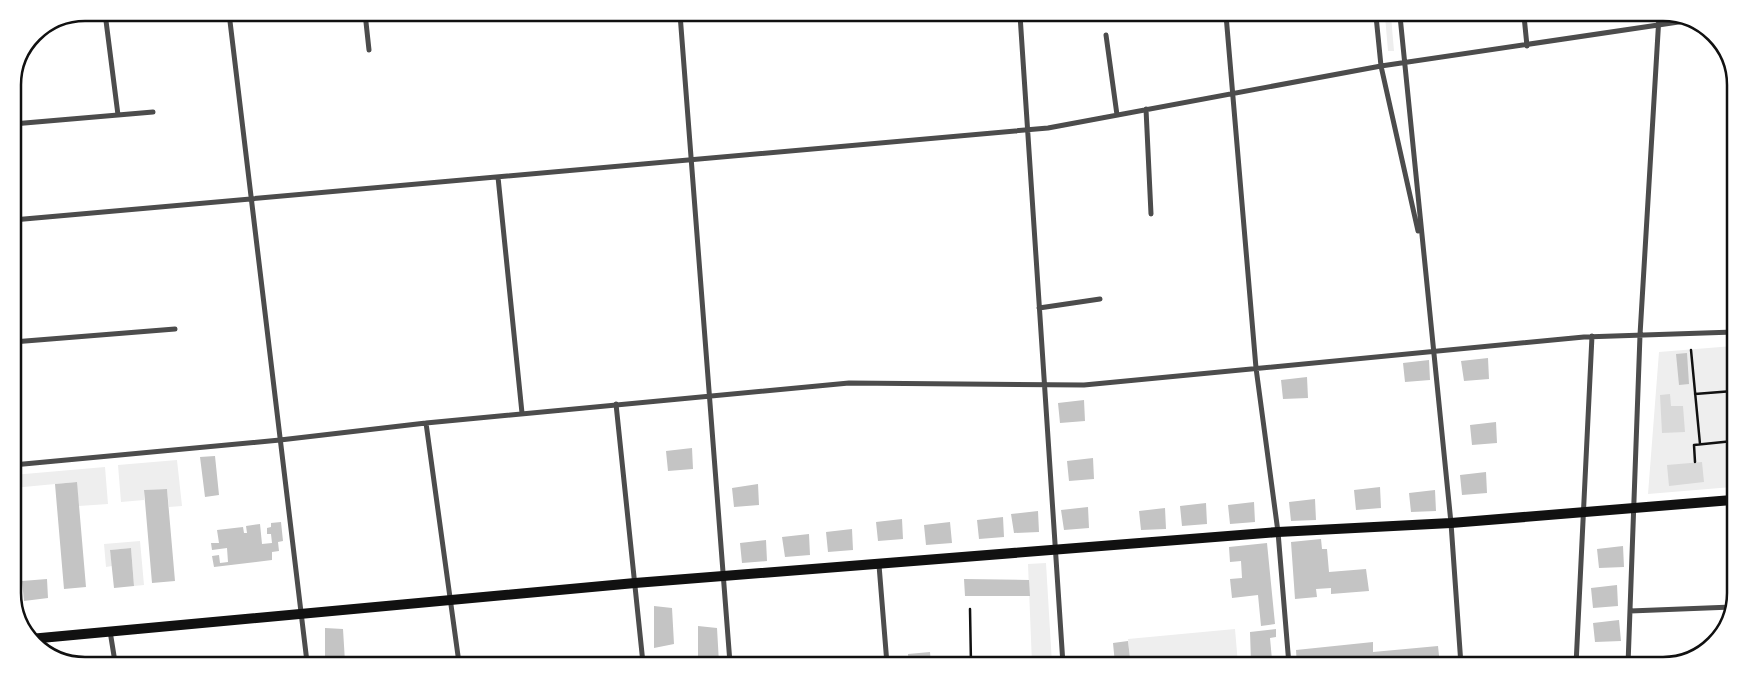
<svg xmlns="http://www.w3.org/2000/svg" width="1748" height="678" viewBox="0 0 1748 678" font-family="Rubik,sans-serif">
<rect width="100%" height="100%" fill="#fff"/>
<path fill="#eee" d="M1385,16H1391L1394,51H1388Z
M1733,346L1732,487L1648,494L1659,352Z
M177,460L182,506L169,507L167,489L144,490V500L121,502L118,465Z
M105,467L108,504L79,506L76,482L13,488V475Z
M140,541L144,585L134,586L131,548L110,550L112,566L106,567L104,544Z
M1046,563L1052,664H1032L1028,564Z
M1235,629L1238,664H1147V657L1130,658L1128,639Z"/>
<path fill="#d9d9d9" d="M1670,394L1671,406H1683L1685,432L1662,433L1660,395Z
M1702,462L1704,482L1669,486L1667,465Z"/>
<path fill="#c4c4c4" d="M1687,353L1689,384L1679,385L1676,354Z
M1488,358L1489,379L1464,381L1461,361Z
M1429,360L1430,380L1405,382L1403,363Z
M1307,377L1308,398L1283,399L1281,380Z
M1084,400L1085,421L1060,423L1058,403Z
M1496,422L1497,443L1472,445L1470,425Z
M692,448L693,469L668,471L666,451Z
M215,456L219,495L205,497L200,457Z
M1093,458L1094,479L1069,481L1067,461Z
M1486,472L1487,493L1462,495L1460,475Z
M77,482L86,587L64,589L55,484Z
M758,484L759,505L734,507L732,488Z
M1380,487L1381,508L1356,510L1354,490Z
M167,489L175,581L152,583L144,490Z
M1435,490L1436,511L1411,512L1409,493Z
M1315,499L1316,520L1291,521L1289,502Z
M1254,502L1255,522L1230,524L1228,505Z
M1206,503L1207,524L1182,526L1180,506Z
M1088,507L1089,528L1064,530L1061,510Z
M1165,508L1166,529L1141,530L1139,511Z
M1038,511L1039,532L1014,533L1011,514Z
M1003,517L1004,537L979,539L977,520Z
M902,519L903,539L878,541L876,522Z
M281,522L283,541L278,542L279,551L272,552V560L214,567L212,556L219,555L220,563L228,562L227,548L212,550L211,543H219L217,530L243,527L244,533H247L246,526L260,524L262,544L272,543L271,534H267V528L271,527V523Z
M950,522L952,543L926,545L924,525Z
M852,529L853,550L828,552L826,532Z
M809,534L810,555L785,557L782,537Z
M1321,539L1322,549H1327L1329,572L1366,569L1369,591L1331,594V588L1316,589L1317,597L1295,599L1291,542Z
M766,540L767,561L742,563L740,543Z
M1267,543L1275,624L1261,626L1258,595L1232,598L1230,579L1242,578L1241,561L1230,562L1229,547Z
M1623,546L1624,567L1599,568L1597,549Z
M131,548L134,586L114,588L110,550Z
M47,579L48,598L24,601L22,581Z
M964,579L1029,580L1030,596H965Z
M1617,585L1618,606L1593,608L1591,588Z
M654,606L672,608L674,644L654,648Z
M1619,620L1621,641L1595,642L1593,623Z
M698,626L717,628L719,663H698Z
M325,628L343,629L345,662H325Z
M1276,629V637L1270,638L1272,660L1278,659V665L1238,664L1251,662L1250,632Z
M1128,641L1130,658L1147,657V664H1115L1113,643Z
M1373,642V652L1438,646L1440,665H1297L1296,650Z
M930,652L931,664H909L908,654Z
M660,657L678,659V663H660Z
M1616,661L1617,665H1593V664Z"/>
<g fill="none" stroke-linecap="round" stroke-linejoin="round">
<path stroke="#111" stroke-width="2.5" d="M1691,350L1700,444
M1695,394L1733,391
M1695,462L1694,445L1733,441
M970,609L971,664"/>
<path stroke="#4c4c4c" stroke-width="5" d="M105,13L118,115
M229,13L307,662
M365,13L369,50
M680,14L730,663
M1020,15L1063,664
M1226,15L1256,368L1278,532L1289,665
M1376,16L1381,66L1418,231
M1400,16L1451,523L1461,665
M1524,16L1527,46
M1106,35L1117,115
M1146,109L1151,214
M13,124L153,112
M498,177L522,413
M13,220L1048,128L1381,66L1692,20
M1039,308L1100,299
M13,342L175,329
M616,404L643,663
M426,423L459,663
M13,465L280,440L426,423L849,383L1084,385L1584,337L1734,332
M879,565L887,664
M1630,611L1732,607
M110,631L115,662
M1576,665L1592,336
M1628,665L1640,335L1659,16"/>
<path stroke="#111" stroke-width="10" d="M30,639L635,583L1278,532L1451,523L1732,500"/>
</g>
<path d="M0 0H1748V678H0ZM85 21H1663A64 64 0 0 1 1727 85V593A64 64 0 0 1 1663 657H85A64 64 0 0 1 21 593V85A64 64 0 0 1 85 21Z" fill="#fff" fill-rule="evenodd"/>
<path fill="none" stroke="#111" stroke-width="2.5" d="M85 21H1663A64 64 0 0 1 1727 85V593A64 64 0 0 1 1663 657H85A64 64 0 0 1 21 593V85A64 64 0 0 1 85 21Z"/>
</svg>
